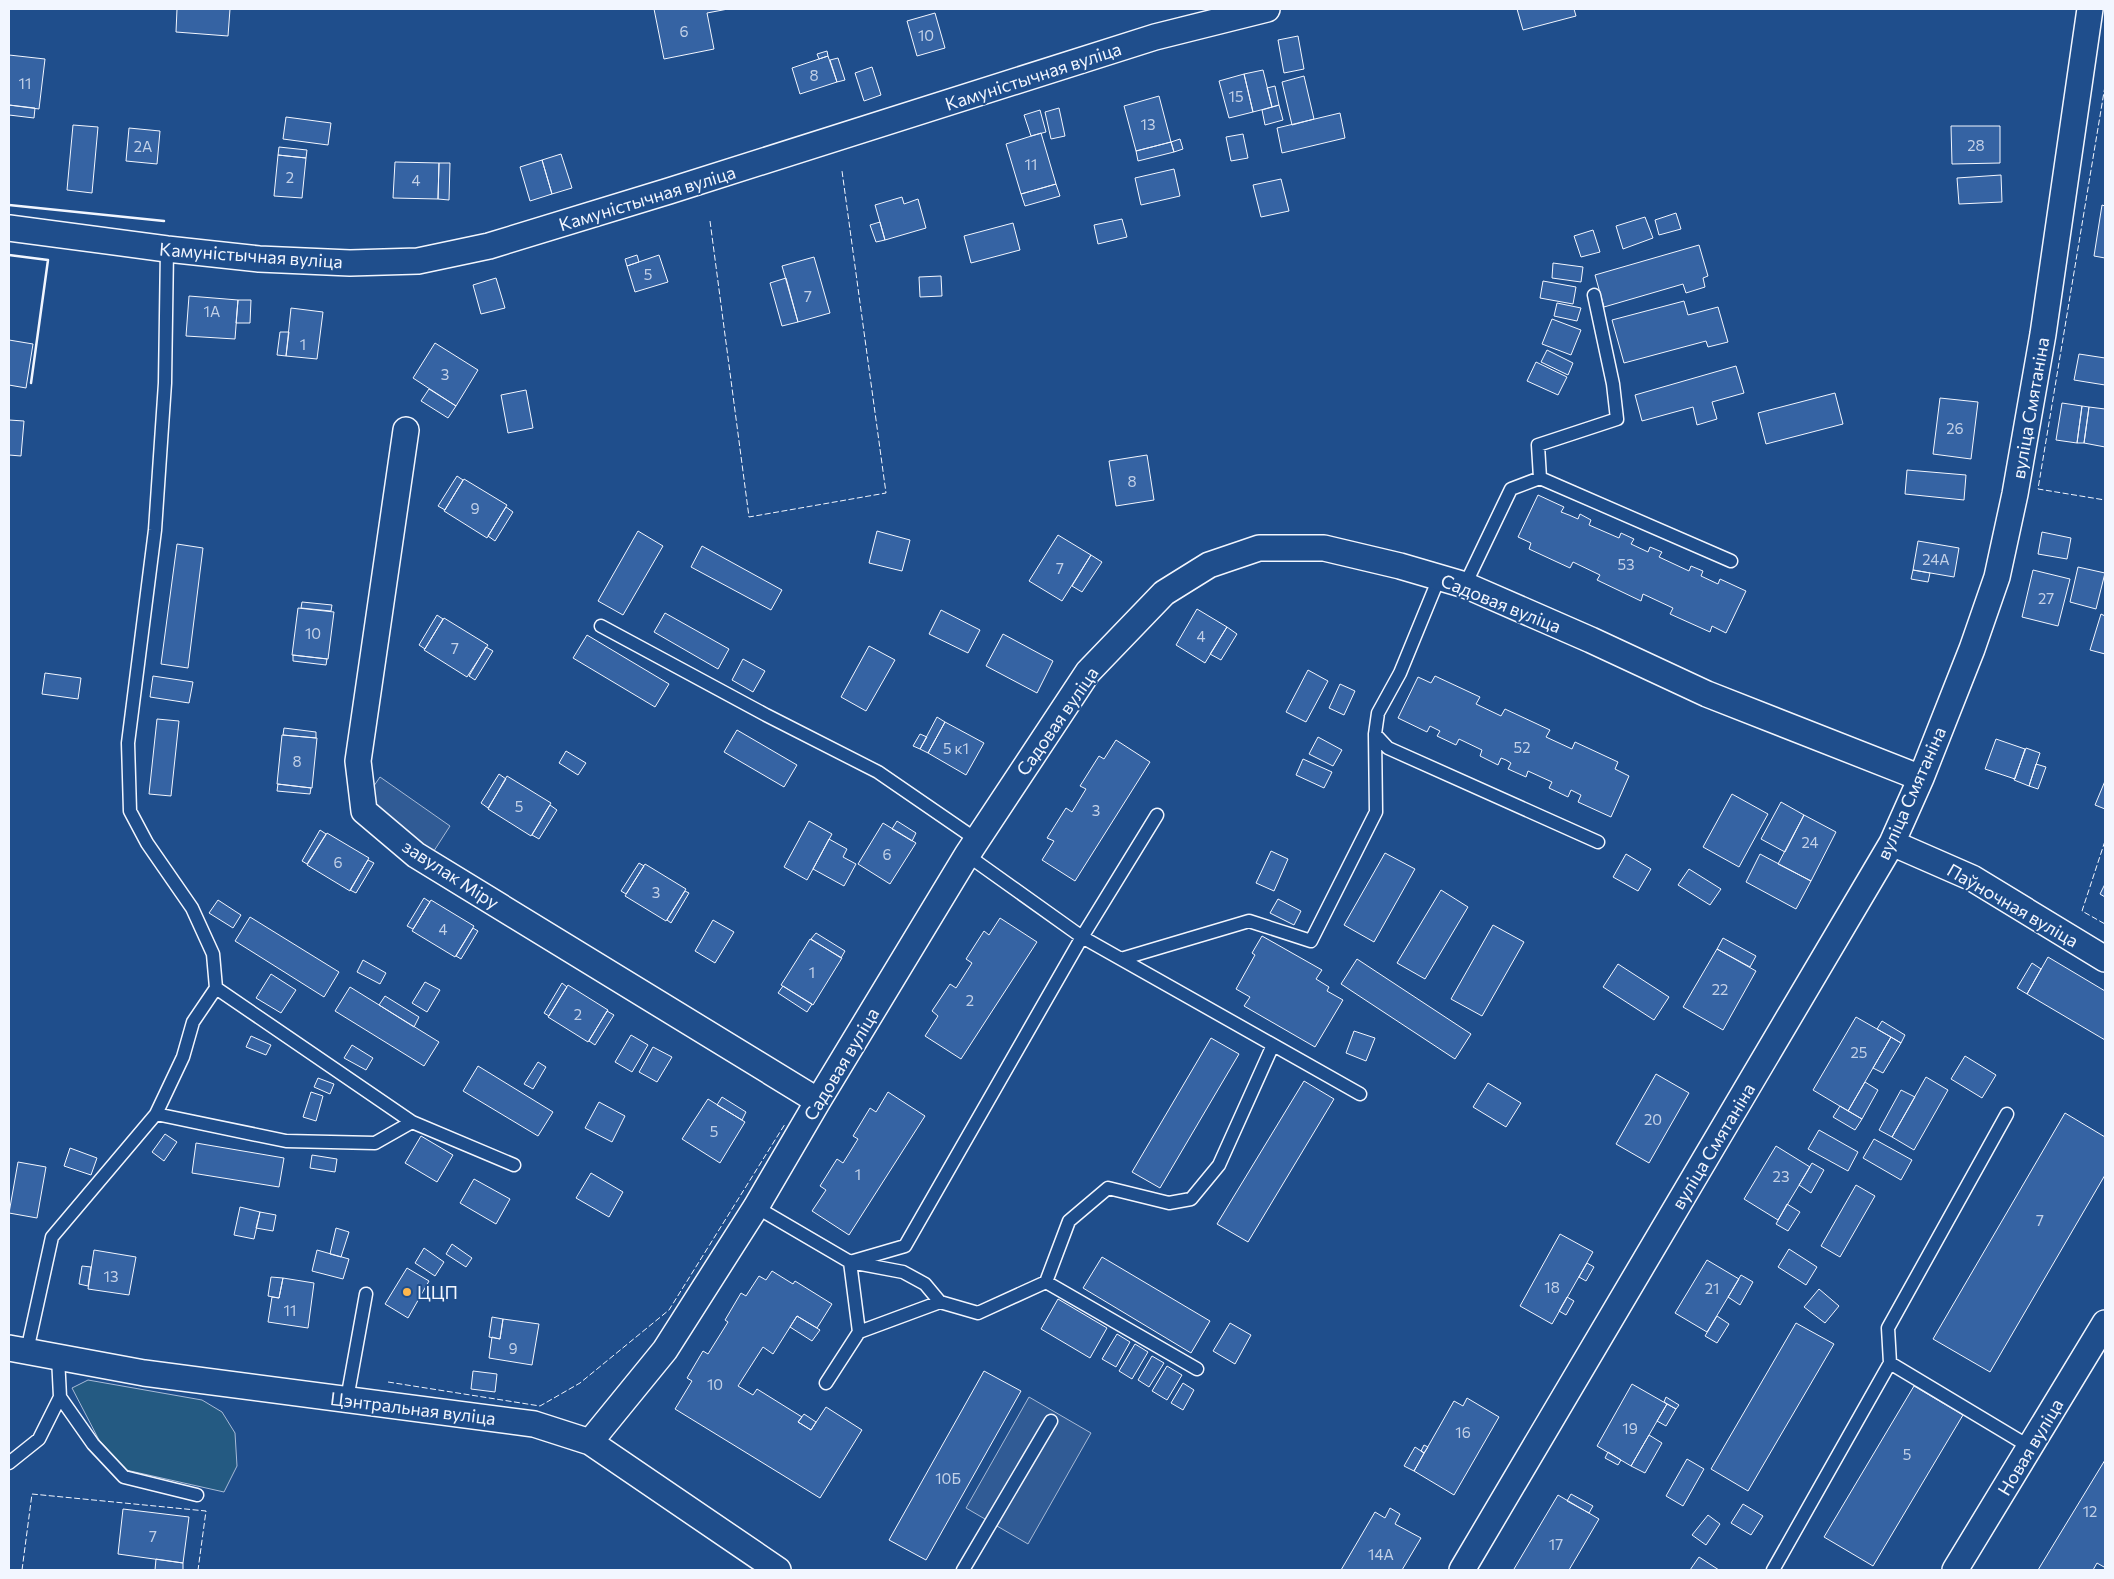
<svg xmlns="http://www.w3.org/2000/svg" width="2114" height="1579" viewBox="0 0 2114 1579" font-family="Commissioner,sans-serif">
<rect width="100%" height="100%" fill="#1f4e8c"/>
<path fill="#245a82" stroke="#a8bbd7" d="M88,1380L202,1400L222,1412L235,1433L237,1466L224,1492L126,1470L99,1440L72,1388Z"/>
<path fill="#305b95" stroke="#a8bbd7" d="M380,777L450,826L430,857L368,810L367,796Z
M1029,1397L1091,1433L1028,1544L966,1508Z"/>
<path fill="#3563a3" stroke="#f2f6ff" d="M177,9H230L228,36L176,32Z
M654,9H728L707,13L714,49L664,59Z
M1517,9H1574L1576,16L1523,30Z
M935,13L945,48L917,56L907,21Z
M1298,36L1304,69L1284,73L1278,40Z
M827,51L828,56L819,59L817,54Z
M9,55L45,59L39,109L9,105Z
M828,56L837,82L800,94L792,68Z
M838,58L845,80L837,82L830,60Z
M872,67L881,95L864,101L855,73Z
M1263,70L1272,107L1253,112L1244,74Z
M1244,74L1253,112L1229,118L1219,81Z
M1304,76L1314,119L1292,125L1282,82Z
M1275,86L1279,105L1272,107L1267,88Z
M1159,96L1171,142L1136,151L1124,106Z
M9,105L35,108L34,118L9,115Z
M1279,105L1283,120L1265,125L1262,110Z
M1059,108L1065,136L1051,139L1045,112Z
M1040,110L1046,132L1031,136L1024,115Z
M1340,113L1345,138L1282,153L1277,128Z
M286,117L331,123L328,145L283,139Z
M73,125L98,127L92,193L67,190Z
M1951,126H2000V163L1952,164Z
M129,128L160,131L157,164L126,161Z
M1041,133L1056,184L1021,194L1006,144Z
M1243,134L1248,158L1231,161L1226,137Z
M1180,139L1183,149L1174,152L1171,142Z
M1171,142L1174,152L1138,161L1136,151Z
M279,147L307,150L306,158L278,155Z
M561,154L572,188L552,194L542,160Z
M278,155L306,158L302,198L274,196Z
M542,160L552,194L530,201L520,167Z
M395,162L439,163L438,199L393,198Z
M439,163H450L449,200L438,199Z
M1174,169L1180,196L1141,205L1135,178Z
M2001,175L2002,202L1959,204L1957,178Z
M1281,179L1289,211L1261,217L1253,185Z
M1056,184L1060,196L1025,206L1021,194Z
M902,197L904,204L918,199L926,228L885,240L875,205Z
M2102,205L2105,206V258L2094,256Z
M1676,213L1681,229L1659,235L1655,220Z
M1645,217L1653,238L1623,249L1616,226Z
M1122,219L1127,237L1098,244L1094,225Z
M880,222L885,240L876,242L870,225Z
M1013,223L1020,250L971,263L964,236Z
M1593,230L1600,252L1581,257L1574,236Z
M1699,245L1708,276L1703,278L1705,287L1686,293L1683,284L1604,307L1595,275Z
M637,255L639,262L627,266L625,259Z
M659,255L668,282L635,292L627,266Z
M814,257L830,313L798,322L782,266Z
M1553,263L1583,267L1581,282L1552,278Z
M941,276L942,296L920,297L919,277Z
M496,278L505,308L481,314L473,285Z
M786,278L798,322L782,326L770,283Z
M1543,281L1576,287L1573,304L1540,298Z
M189,296L238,300L235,339L186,336Z
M238,300H251L250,323H236Z
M1684,301L1688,315L1718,307L1728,342L1708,347L1706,341L1624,363L1612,320Z
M1557,303L1581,308L1577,321L1554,316Z
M291,308L323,312L317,359L286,356Z
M1552,319L1581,330L1571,355L1542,344Z
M280,332H289L286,356L277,355Z
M9,340L33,344L26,388L9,385Z
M435,343L478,370L456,406L413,378Z
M1547,350L1573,363L1568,375L1541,362Z
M2079,354L2105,358V385L2074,380Z
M1536,362L1567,377L1558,395L1527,381Z
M1736,366L1744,393L1712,402L1717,419L1697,425L1693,407L1642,421L1635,395Z
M429,389L456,406L448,418L421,401Z
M526,390L533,428L508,433L501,395Z
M1835,393L1843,424L1766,444L1758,413Z
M1940,398L1978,402L1971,459L1933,454Z
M2062,403L2082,406L2077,443L2056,440Z
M2082,406L2089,407L2084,443H2077Z
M2089,407L2105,409V447L2084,443Z
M9,420L24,421L21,456L9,455Z
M1147,455L1154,500L1116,506L1109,461Z
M1907,470L1966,475L1964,500L1905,494Z
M457,476L463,480L445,510L438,506Z
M464,479L507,505L487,538L444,511Z
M1538,495L1564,507L1561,512L1569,515L1578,519L1580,514L1591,520L1589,525L1619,538L1621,533L1634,539L1631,544L1648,552L1650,547L1662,552L1659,557L1689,571L1691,566L1703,571L1701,576L1718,584L1720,579L1746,591L1726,633L1712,626L1710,632L1670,614L1673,608L1643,594L1641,601L1597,580L1600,575L1573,562L1570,568L1529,549L1531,543L1518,537Z
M506,507L513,512L495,541L488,536Z
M638,531L663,546L623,615L598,601Z
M877,531L910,540L902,571L869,563Z
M2042,532L2071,538L2067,559L2038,554Z
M1058,535L1091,555L1062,601L1029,581Z
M1918,541L1959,548L1954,577L1913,570Z
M177,544L203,548L188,668L161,664Z
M702,546L782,590L771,610L691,567Z
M1091,555L1102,562L1082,592L1072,586Z
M2078,567L2105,573L2096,609L2070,602Z
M1913,570L1930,573L1928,582L1911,579Z
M2033,570L2070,579L2058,626L2022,617Z
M302,602L332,605L331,611L301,608Z
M298,608L334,612L328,659L292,655Z
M1197,609L1227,627L1205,663L1176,645Z
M941,610L980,630L968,653L929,634Z
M665,613L729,649L718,669L654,632Z
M2101,614L2105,616V654L2090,650Z
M437,615L443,619L425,649L419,645Z
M444,618L488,645L467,677L424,650Z
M1227,627L1237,634L1221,660L1210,654Z
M1003,634L1053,661L1037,693L986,666Z
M587,635L669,684L655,707L573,658Z
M869,646L895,660L866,711L841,697Z
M486,647L493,651L475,680L469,676Z
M293,655L327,659L326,665L293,661Z
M743,659L765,671L753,692L732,680Z
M1308,670L1328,681L1306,722L1286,712Z
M45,673L81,678L78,699L42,694Z
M153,676L193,682L189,703L150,697Z
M1435,676L1480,697L1476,704L1501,716L1505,709L1550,730L1546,737L1572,749L1575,742L1618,762L1615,769L1629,776L1611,817L1578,802L1581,795L1571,790L1568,797L1549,788L1552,782L1528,771L1526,777L1508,769L1511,763L1506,760L1501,758L1498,765L1480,756L1482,750L1459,739L1456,745L1437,736L1440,731L1430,726L1427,732L1398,718L1418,677L1431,683Z
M1340,684L1355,691L1344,715L1329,708Z
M937,717L945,722L928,753L920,749Z
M157,719L179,721L171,796L149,794Z
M945,722L984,743L966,775L928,753Z
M284,728L316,732V738L283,735Z
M737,730L797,765L784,787L724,752Z
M920,734L927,737L920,749L913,746Z
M282,735L317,738L312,788L277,784Z
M1318,737L1342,750L1333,766L1309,754Z
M1996,739L2025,749L2015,779L1985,769Z
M1116,740L1150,762L1075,881L1042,860L1054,841L1047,838L1066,808L1072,812L1086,789L1080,786L1099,756L1104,759Z
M2026,748L2040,753L2029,786L2014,780Z
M566,751L586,763L578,775L559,763Z
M1303,759L1332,772L1324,788L1296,775Z
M2036,764L2046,767L2038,789L2029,786Z
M499,774L506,779L488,808L481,803Z
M507,776L551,803L531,836L488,809Z
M2105,781V809L2095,805Z
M278,784L311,788L310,794L277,791Z
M1732,794L1768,814L1739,867L1703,847Z
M1781,802L1804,815L1785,852L1761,839Z
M550,805L557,810L539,839L532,835Z
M1804,815L1836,832L1811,881L1778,864Z
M809,821L832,834L807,880L784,867Z
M897,821L916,833L912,841L892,829Z
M883,823L916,843L890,884L858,864Z
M320,830L326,834L307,864L302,861Z
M327,833L369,858L350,891L307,865Z
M829,839L847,849L843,857L856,864L844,886L813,869Z
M1271,851L1288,859L1274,891L1256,883Z
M1385,853L1415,869L1374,942L1344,925Z
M1626,854L1651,869L1638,891L1613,877Z
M1760,854L1811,881L1796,909L1746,882Z
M368,860L374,863L356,893L350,890Z
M639,863L644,866L626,894L621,891Z
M645,864L686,889L666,921L625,896Z
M1689,869L1721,889L1710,905L1678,885Z
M2105,884V897L2100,894Z
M1441,890L1468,907L1425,979L1397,963Z
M685,891L689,893L671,923L667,920Z
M424,898L430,902L413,929L407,926Z
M1278,899L1301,911L1294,925L1270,913Z
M218,900L241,915L233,928L209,913Z
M431,900L474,926L455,957L412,931Z
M250,917L339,972L324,997L235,941Z
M1000,918L1037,942L961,1059L925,1036L938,1016L932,1011L950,984L956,988L972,963L966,959L984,931L989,935Z
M713,920L734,932L715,963L695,951Z
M1493,925L1524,942L1482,1016L1451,999Z
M473,928L478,931L461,959L456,956Z
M816,933L845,951L841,958L811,939Z
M1262,936L1322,970L1316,979L1329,987L1327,991L1343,1000L1315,1047L1244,1006L1250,997L1236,989L1255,955L1252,953Z
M1723,938L1756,956L1750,967L1717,949Z
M810,939L842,958L813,1005L781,985Z
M1717,949L1756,971L1723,1030L1683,1007Z
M2048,957L2105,991V1040L2027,994Z
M1357,959L1471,1034L1455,1059L1341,984Z
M363,960L386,973L380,984L357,972Z
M2032,963L2041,969L2027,994L2017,988Z
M1618,964L1669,997L1654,1020L1603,987Z
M271,974L296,990L281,1013L256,998Z
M425,982L440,990L427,1012L412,1003Z
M562,983L567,987L549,1016L544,1013Z
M568,985L608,1010L588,1042L548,1017Z
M783,986L812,1004L807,1012L778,993Z
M350,987L439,1042L424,1066L335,1011Z
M385,996L419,1017L414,1027L379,1005Z
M607,1011L614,1015L595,1045L589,1041Z
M1856,1017L1891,1037L1848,1111L1813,1090Z
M1882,1021L1905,1035L1901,1043L1877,1029Z
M1354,1031L1375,1038L1366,1061L1346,1053Z
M631,1035L648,1045L632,1072L615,1062Z
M251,1036L271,1045L266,1055L246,1047Z
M1891,1037L1901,1043L1883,1073L1873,1068Z
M1211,1038L1239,1054L1160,1188L1132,1172Z
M352,1045L373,1058L366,1070L344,1058Z
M653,1047L672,1057L657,1082L639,1072Z
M1965,1056L1996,1075L1982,1098L1951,1079Z
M538,1062L546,1067L533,1089L524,1084Z
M478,1066L553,1112L538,1136L463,1091Z
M1656,1074L1689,1093L1649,1163L1616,1144Z
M1926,1077L1948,1090L1914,1150L1892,1137Z
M318,1078L334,1084L330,1094L314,1087Z
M1304,1081L1334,1099L1248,1242L1217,1224Z
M1865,1082L1878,1090L1862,1119L1848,1111Z
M1488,1083L1521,1103L1506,1127L1473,1107Z
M1901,1090L1915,1097L1892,1137L1879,1130Z
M311,1092L323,1096L316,1121L303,1117Z
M888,1092L925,1116L849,1235L812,1211L826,1190L820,1186L837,1159L843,1163L858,1139L853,1136L870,1108L876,1112Z
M722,1097L746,1112L742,1120L717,1105Z
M708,1099L745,1122L720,1163L682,1139Z
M599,1102L625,1116L612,1142L585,1128Z
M1840,1106L1862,1119L1855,1130L1833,1117Z
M2065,1113L2105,1137V1175L1990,1372L1933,1339Z
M1819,1130L1858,1152L1848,1171L1808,1149Z
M165,1134L177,1142L164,1161L152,1152Z
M421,1136L453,1155L437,1182L405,1163Z
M1874,1139L1912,1160L1901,1180L1863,1158Z
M196,1143L284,1158L279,1187L192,1173Z
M1776,1146L1810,1167L1778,1220L1744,1199Z
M70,1148L97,1158L91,1175L64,1166Z
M312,1155L337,1159L335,1172L310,1168Z
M18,1162L46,1167L37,1218L9,1213Z
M1812,1163L1824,1170L1811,1193L1799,1185Z
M591,1173L623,1192L609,1217L576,1198Z
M474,1179L510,1199L496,1224L460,1203Z
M1856,1185L1875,1196L1840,1257L1821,1246Z
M1787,1204L1800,1212L1788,1231L1776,1224Z
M240,1207L260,1212L254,1239L234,1235Z
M260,1212L276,1215L273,1231L256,1228Z
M336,1228L349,1232L341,1257L330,1254Z
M1560,1234L1593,1252L1552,1324L1520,1306Z
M452,1244L472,1258L466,1267L446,1254Z
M424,1248L444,1262L435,1276L415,1263Z
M1789,1249L1817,1267L1806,1285L1778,1267Z
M94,1250L136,1257L129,1295L88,1289Z
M317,1250L349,1259L343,1279L312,1271Z
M1102,1257L1210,1321L1191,1353L1083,1288Z
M1707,1260L1739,1279L1707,1332L1675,1313Z
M1587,1263L1594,1267L1586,1281L1579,1277Z
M82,1266L91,1267L88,1286L79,1284Z
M407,1268L429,1281L408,1318L385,1304Z
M772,1271L793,1284L795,1281L832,1304L817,1328L797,1316L773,1354L763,1347L738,1386L753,1395L757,1389L802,1417L798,1422L811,1430L826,1407L862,1430L820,1498L675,1409L692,1381L687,1378L703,1351L708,1354L728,1322L725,1320L741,1293L746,1296L759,1276L766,1280Z
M1741,1275L1753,1282L1740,1305L1728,1297Z
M271,1277L283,1278L279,1298L268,1296Z
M283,1278L314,1283L308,1328L268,1322L272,1297L279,1298Z
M1819,1289L1839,1306L1825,1323L1804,1307Z
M1567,1297L1574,1301L1566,1315L1559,1311Z
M1058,1299L1107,1328L1090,1358L1041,1329Z
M797,1316L820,1330L812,1341L790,1327Z
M1717,1316L1729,1324L1717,1343L1705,1336Z
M492,1317L503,1319L500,1339L489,1337Z
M503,1319L539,1324L532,1365L489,1358L492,1337L500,1339Z
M1230,1323L1251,1335L1235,1364L1213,1351Z
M1796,1323L1834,1344L1748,1491L1711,1469Z
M1117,1334L1130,1342L1116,1367L1102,1359Z
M1135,1344L1148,1352L1132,1379L1119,1371Z
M1152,1356L1164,1363L1149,1387L1138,1380Z
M1167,1366L1182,1375L1167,1400L1152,1391Z
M473,1371L497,1374L495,1392L471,1389Z
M984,1371L1021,1391L926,1560L889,1540Z
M1183,1383L1194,1390L1183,1410L1171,1403Z
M1632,1384L1667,1404L1631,1466L1597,1446Z
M1914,1386L1963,1415L1873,1566L1824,1537Z
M1666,1397L1679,1405L1676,1409L1664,1402Z
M1467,1398L1499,1417L1454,1495L1414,1471L1454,1401L1463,1406Z
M1667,1404L1676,1409L1666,1426L1657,1421Z
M804,1414L816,1422L811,1430L798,1422Z
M1649,1435L1662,1443L1645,1473L1631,1466Z
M1424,1445L1428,1447L1424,1453L1421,1451Z
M1415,1447L1424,1453L1414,1471L1404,1466Z
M1608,1452L1621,1460L1618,1465L1605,1458Z
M1687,1459L1704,1469L1683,1506L1666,1496Z
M2105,1460V1565L2104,1567L2097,1563L2093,1570H2038Z
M1571,1494L1593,1506L1589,1513L1567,1501Z
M1558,1495L1599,1519L1569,1570H1515L1514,1569Z
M1743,1504L1763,1516L1751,1535L1731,1523Z
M1390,1508L1400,1514L1395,1524L1421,1538L1402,1570H1341L1375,1512L1385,1518Z
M123,1509L189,1517L183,1563L118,1554Z
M1708,1515L1720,1524L1706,1545L1692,1535Z
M1699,1557L1719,1570H1690Z
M156,1559L183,1563V1570H155Z"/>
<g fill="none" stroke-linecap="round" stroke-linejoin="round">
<g stroke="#f2f6ff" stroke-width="15">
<path id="service" d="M167,249L165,383L155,530L128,743L130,811L147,843L192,908L213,954L216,988L412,1122
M1540,478L1538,445L1617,419L1613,384L1594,295
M1439,578L1400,673L1378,713L1375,734L1388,748L1598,842
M1465,585L1511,489L1540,478L1731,561
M601,626L766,715L878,772L977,840
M967,855L1082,937L1360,1094
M1121,959L1249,921L1311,941L1376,812L1375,734
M156,1114L286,1141L375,1143L412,1122L514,1165
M756,1207L850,1262L903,1272L925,1284L940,1302L978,1313L1046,1282L1197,1369
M850,1262L905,1246L1082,937L1157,815
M1046,1282L1069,1221L1108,1188L1169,1203L1191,1199L1219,1165L1273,1045
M859,1332L940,1302
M27,1351L52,1237L156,1114L183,1057L193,1022L216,988
M1890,1363L2030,1447
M826,1383L859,1332L850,1262
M60,1397L93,1444L124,1477L197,1495
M347,1399L366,1294
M9,1463L39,1439L60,1397L58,1357
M963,1570L1051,1421
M1773,1570L1890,1363L1888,1328L2007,1114"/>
</g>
<g stroke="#f2f6ff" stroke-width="28">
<path id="minor" d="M9,228L167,249L259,259L350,263L418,261L489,246L669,191L1155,37L1267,9
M406,430L358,761L364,811L416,855L818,1101
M1892,843L1972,878L2105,959
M9,1348L144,1373L534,1424L590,1442L778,1570
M590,1442L665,1350L756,1207L818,1101L967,855L1088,672L1164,593L1209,565L1259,548H1324L1400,566L1465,585L1591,640L1707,694L1921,778
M1462,1570L1892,843L1921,778L1972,649L1997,577L2015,494L2043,334L2090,9
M1955,1570L2105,1323"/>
</g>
<use href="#service" stroke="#1f4e8c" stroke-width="12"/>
<use href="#minor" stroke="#1f4e8c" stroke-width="25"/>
<path stroke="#f2f6ff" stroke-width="1" stroke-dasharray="6 2.5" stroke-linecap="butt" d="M2105,86L2038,489L2105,500
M710,221L749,517L886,493L842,171
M2105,841L2082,911L2105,924
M388,1382L540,1406L580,1383L669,1310L785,1124
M22,1570L32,1494L206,1511L198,1570"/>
<path stroke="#f2f6ff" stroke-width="2.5" d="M9,205L164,221
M9,255L48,260L31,383"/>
</g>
<circle fill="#ffb74d" stroke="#1f4e8c" stroke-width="2" cx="407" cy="1292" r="5"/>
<g text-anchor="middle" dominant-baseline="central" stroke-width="4" stroke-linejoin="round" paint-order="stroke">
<g font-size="15" fill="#c3d1e8">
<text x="684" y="31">6</text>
<text x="926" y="35">10</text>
<text x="814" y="75">8</text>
<text x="25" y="83">11</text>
<text x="1236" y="96">15</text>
<text x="1148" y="124">13</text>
<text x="1976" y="145">28</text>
<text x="143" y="146">2А</text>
<text x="1031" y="164">11</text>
<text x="290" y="177">2</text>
<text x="416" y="180">4</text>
<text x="648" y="274">5</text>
<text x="808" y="296">7</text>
<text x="212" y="311">1А</text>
<text x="303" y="344">1</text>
<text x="445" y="374">3</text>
<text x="1955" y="428">26</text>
<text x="1132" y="481">8</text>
<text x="475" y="508">9</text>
<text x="1936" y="559">24А</text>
<text x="1626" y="564">53</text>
<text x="1060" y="568">7</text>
<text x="2046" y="598">27</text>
<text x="313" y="633">10</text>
<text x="1201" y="636">4</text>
<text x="455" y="648">7</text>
<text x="1522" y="747">52</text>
<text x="956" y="748">5 к1</text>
<text x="297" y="761">8</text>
<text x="519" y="806">5</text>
<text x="1096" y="810">3</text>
<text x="1810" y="842">24</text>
<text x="887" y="854">6</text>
<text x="338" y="862">6</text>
<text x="656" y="892">3</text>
<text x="443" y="929">4</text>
<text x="812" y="972">1</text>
<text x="1720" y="989">22</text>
<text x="970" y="1000">2</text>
<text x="578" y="1014">2</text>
<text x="1859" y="1052">25</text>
<text x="1653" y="1119">20</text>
<text x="714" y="1131">5</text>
<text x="858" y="1174">1</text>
<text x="1781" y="1176">23</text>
<text x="2040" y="1220">7</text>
<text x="111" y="1276">13</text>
<text x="1552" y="1287">18</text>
<text x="1712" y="1288">21</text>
<text x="290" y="1310">11</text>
<text x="513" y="1348">9</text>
<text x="715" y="1384">10</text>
<text x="1630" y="1428">19</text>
<text x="1463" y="1432">16</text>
<text x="1907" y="1454">5</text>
<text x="948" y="1478">10Б</text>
<text x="2090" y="1511">12</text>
<text x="153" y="1536">7</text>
<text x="1556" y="1544">17</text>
<text x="1381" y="1554">14А</text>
</g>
<g font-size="18" fill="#f2f6ff" stroke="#1f4e8c">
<text transform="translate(1033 76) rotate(-18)">Камуністычная вуліца</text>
<text transform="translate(647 198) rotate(-17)">Камуністычная вуліца</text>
<text transform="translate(251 255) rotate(4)">Камуністычная вуліца</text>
<text transform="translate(2030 408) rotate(-80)">вуліца Смятаніна</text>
<text transform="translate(1501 603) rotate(22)">Садовая вуліца</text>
<text transform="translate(1057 721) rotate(-55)">Садовая вуліца</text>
<text transform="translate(1911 793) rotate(-66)">вуліца Смятаніна</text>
<text transform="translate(451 874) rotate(33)">завулак Міру</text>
<text transform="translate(2013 905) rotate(30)">Паўночная вуліца</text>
<text transform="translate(841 1064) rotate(-59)">Садовая вуліца</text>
<text transform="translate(1713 1146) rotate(-59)">вуліца Смятаніна</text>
<text transform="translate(413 1408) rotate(7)">Цэнтральная вуліца</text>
<text transform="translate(2030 1447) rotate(-59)">Новая вуліца</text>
</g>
<g font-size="18" fill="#f2f6ff" stroke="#1f4e8c" text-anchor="start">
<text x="417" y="1292">ЦЦП</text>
</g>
</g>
<rect width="2114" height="1579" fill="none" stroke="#f2f6ff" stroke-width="20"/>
</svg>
